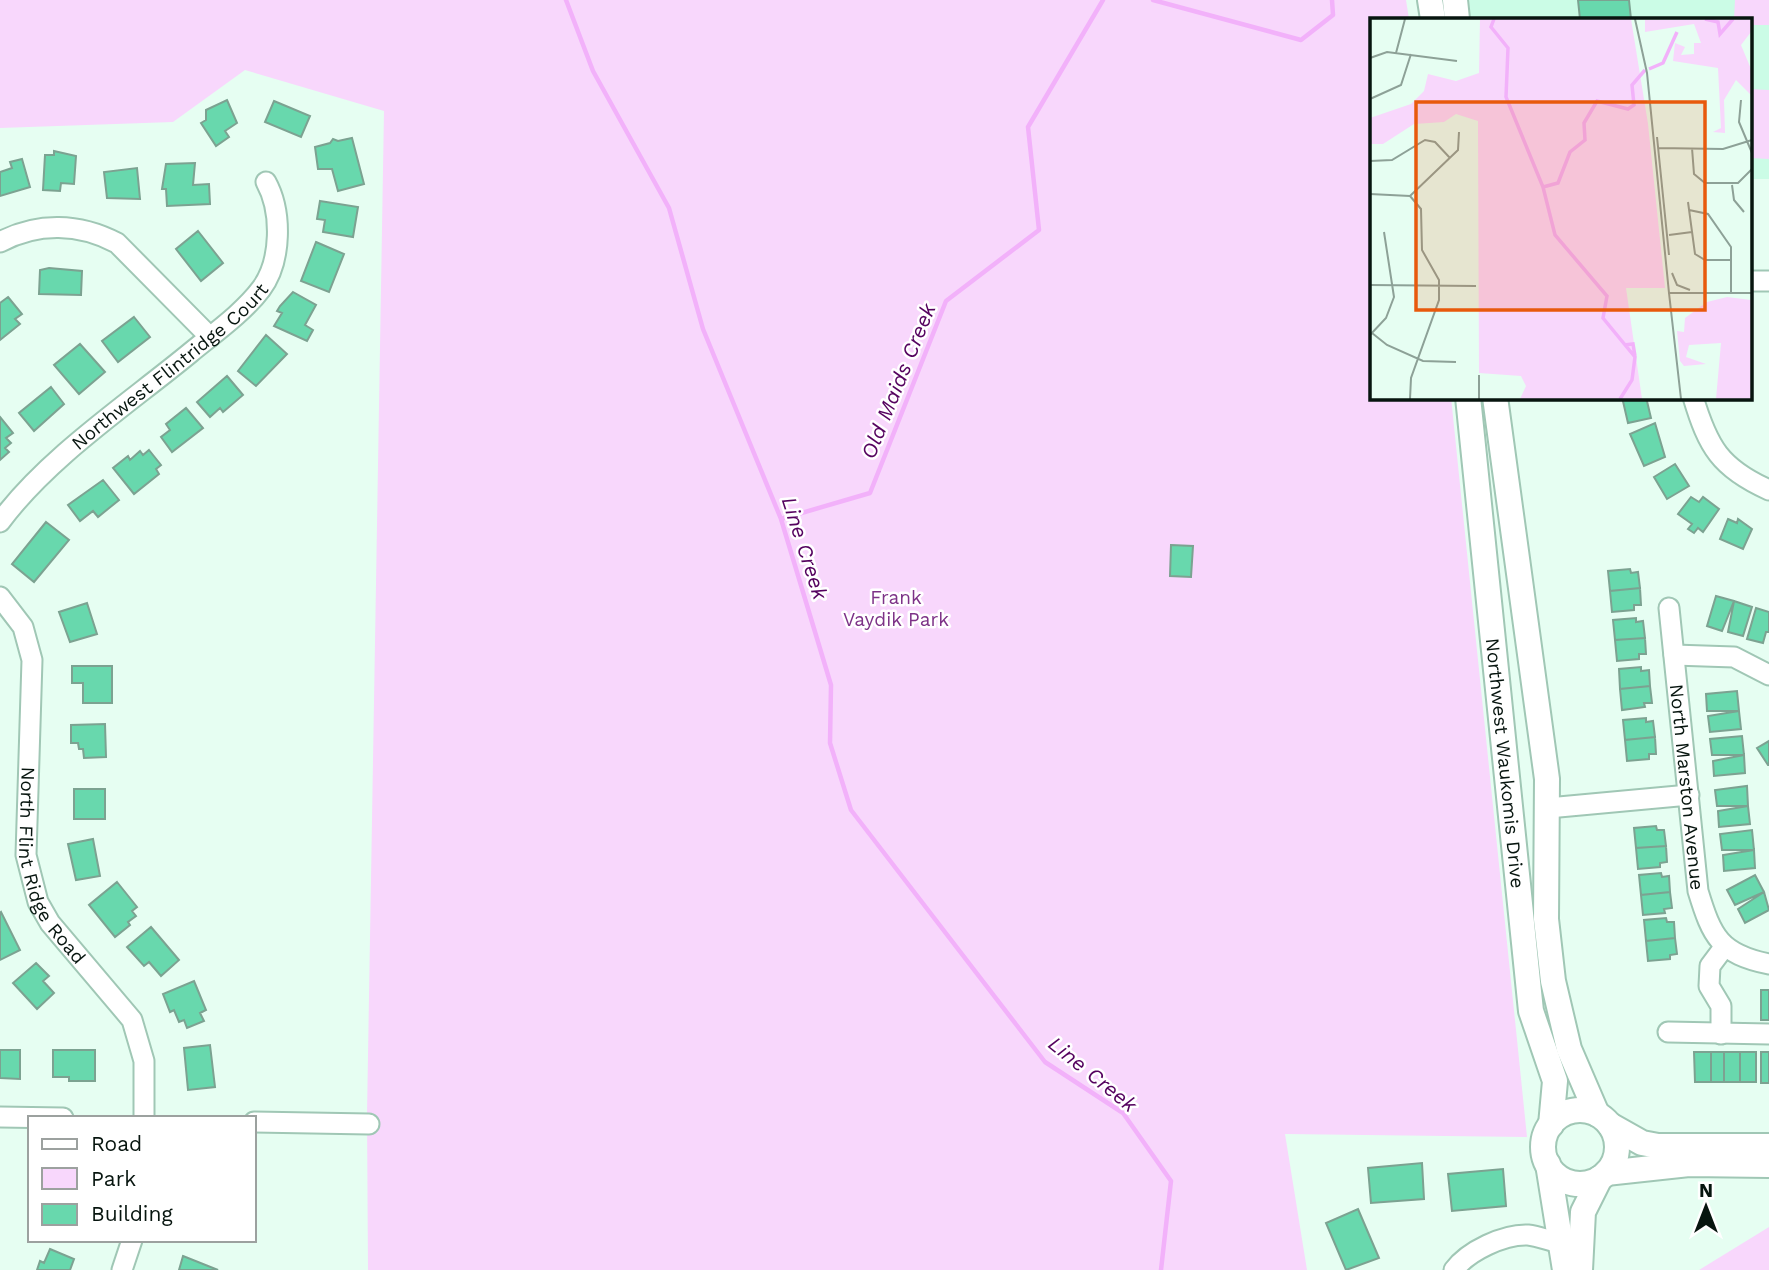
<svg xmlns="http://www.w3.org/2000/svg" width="1769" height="1270" viewBox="0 0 1769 1270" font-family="'Work Sans',sans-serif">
<rect width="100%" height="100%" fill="#e6fef2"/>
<path fill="#cbfce6" d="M1464,0H1769V179H1750V19H1466Z"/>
<path fill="#f8d7fc" d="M0,0H1406L1409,19H1372V397H1451L1527,1137L1285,1134L1307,1270H368L367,1115L384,111L245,70L173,122L0,128Z
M1735,0H1769V25H1750V19H1734Z
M1750,89L1769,90V159L1750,158Z
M1769,1227V1270H1699Z"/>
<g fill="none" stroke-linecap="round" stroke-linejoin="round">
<path stroke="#f2b1fa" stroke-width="4.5" d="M566,0L593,71L669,208L703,329L781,519L831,685L830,743L851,810L1045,1062L1123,1113L1171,1181L1161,1270
M1153,0L1301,40L1333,15L1332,0
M781,519L870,493L946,301L1039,230L1028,127L1103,0"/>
</g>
<path fill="#68d8ad" stroke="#7ca291" stroke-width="2" d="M1578,0H1629L1631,19H1580Z
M227,100L237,123L225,131L229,137L216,146L201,123L206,120V110Z
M274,101L310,116L301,137L265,122Z
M352,138L364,184L338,191L332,169H318L315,147L330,143L333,139L338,141Z
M54,151L76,156L74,184L61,183L60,191L43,190L45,155H54Z
M22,159L30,187L0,196V172L12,168L10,162Z
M195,163L193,185L209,184L210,204L167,206L166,189H162L166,164Z
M137,168L140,199L107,198L104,172Z
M320,201L358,207L353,237L323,232L325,220L317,219Z
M198,231L223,263L201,281L176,249Z
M316,242L344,254L329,292L301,281Z
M49,268L82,271L81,295L39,294L40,270Z
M293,292L316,305L305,325L313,330L307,341L274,326L282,313L277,311L280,306Z
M8,297L22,314L15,319L20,324L0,340V303Z
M134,317L150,337L118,362L102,341Z
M266,335L287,354L256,386L238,371Z
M80,344L105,372L79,394L54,365Z
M227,376L243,395L223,412L220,408L210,417L197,402Z
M51,387L64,404L34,431L19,413Z
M1622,397H1646L1651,418L1628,423Z
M186,408L203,428L172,452L161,437L170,430L166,424Z
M0,417L13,433L6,438L11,443L5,448L9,452L0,460Z
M1655,423L1665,457L1644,466L1630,434Z
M149,450L161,465L156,469L159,474L134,494L113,468L128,456L130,460L140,451L143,455Z
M1675,464L1689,486L1667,499L1654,477Z
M103,480L119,500L98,517L93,511L80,521L68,505Z
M1691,497L1699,502L1703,497L1719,509L1703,532L1698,528L1694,533L1688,529L1692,524L1678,514Z
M1728,519L1737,523L1738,519L1752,529L1743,549L1720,539Z
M46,522L69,540L34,582L12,564Z
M1171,545L1193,546L1191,577L1170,576Z
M1630,569L1631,573L1638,572L1640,588L1610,591L1608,571Z
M1640,588L1641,605H1634V610L1612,612L1610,591Z
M1716,596L1734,601L1722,631L1707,626Z
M1734,601L1752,607L1743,636L1728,632Z
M87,603L97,634L70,642L59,612Z
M1756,608L1769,612V632H1766L1763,643L1747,639Z
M1636,618V622L1643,621L1645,638L1615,640L1613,620Z
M1645,638L1646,654H1639V659L1617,661L1615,640Z
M72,666H112V703H83V683H72Z
M1641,667V671L1649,670L1650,686L1620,689L1619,669Z
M1650,686L1652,703H1644L1645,707L1622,710L1620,689Z
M1737,691L1739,711H1707L1706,694Z
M1739,711L1741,729L1710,732L1708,716Z
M1646,718V722L1653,721L1655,737L1625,740L1623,720Z
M105,724L106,757L84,758L83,749H79L78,743H71V725Z
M1742,736L1744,755H1712L1710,739Z
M1655,737L1656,754H1649V759L1627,761L1625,740Z
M1769,741V765H1768L1757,748Z
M1744,755L1745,773L1714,776L1713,761Z
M1747,786L1748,806H1717L1715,790Z
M74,789H105V819H74Z
M1748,806L1750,824L1719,827L1718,811Z
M1656,826L1657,830H1664L1666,846L1636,848L1634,828Z
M1752,830L1754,850H1722L1720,834Z
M93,839L100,876L76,880L68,844Z
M1666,846L1667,862L1660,863V867L1638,869L1636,848Z
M1754,850L1755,868L1724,871L1723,855Z
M1661,873L1662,877L1669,876L1670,892L1641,895L1639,875Z
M1755,875L1764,892L1735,905L1727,890Z
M117,882L137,907L132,911L136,916L128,922L130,925L115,937L89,905Z
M1670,892L1672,908L1664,909L1665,913L1643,915L1641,895Z
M1764,892L1769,910L1745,923L1738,909Z
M1,912L20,950L0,960V913Z
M1666,918L1667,922H1674L1675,938L1646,941L1644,920Z
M151,927L179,960L161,976L149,962L144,966L127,947Z
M1675,938L1677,954L1670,955V959L1648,961L1646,941Z
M36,963L49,976L43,981L54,993L37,1009L13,983Z
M194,981L206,1010L200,1013L204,1021L187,1028L184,1020L179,1022L174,1010L170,1012L163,994Z
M1761,990H1769V1020H1761Z
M210,1045L215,1087L188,1090L184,1048Z
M0,1050H20V1079L0,1078Z
M53,1050H95V1081H69V1077H53Z
M1694,1052H1711V1082H1695Z
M1711,1052H1724V1082H1711Z
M1724,1052H1740V1082H1724Z
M1740,1052H1756V1082H1740Z
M1761,1052H1769V1083H1761Z
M1422,1163L1424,1199L1371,1203L1368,1168Z
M1503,1169L1506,1206L1452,1211L1448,1174Z
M1358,1209L1379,1258L1346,1270L1326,1223Z
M50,1249L74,1259L70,1270H37L40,1261L44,1263Z
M183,1256L218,1270H179Z"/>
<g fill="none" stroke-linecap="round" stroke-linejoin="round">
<g stroke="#a0c7b5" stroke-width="23">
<g id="minor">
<path d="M0,242C38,222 79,223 117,243L210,337"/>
<path d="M1750,281H1769"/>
<path d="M1693,397C1708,447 1720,468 1769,490"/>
<path id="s1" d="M0,522C47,458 128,404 190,353C213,334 243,313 261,289C282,261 282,211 266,182"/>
<path id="s2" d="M0,597L23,627L32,660L26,855L38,902L50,923L132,1020L144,1061V1118"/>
<path id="s3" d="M1669,608L1698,891C1712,937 1720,954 1769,964"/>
<path d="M1674,655L1734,657L1769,675"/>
<path d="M1548,808L1689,795"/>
<path d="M1668,1032L1769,1034"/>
<path d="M1721,1034V1006L1709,986L1710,966L1725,946"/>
<path d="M0,1117L63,1118"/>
<path d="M254,1122L369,1124"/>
<path d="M122,1270L132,1240"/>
<path d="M1454,1270C1468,1251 1504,1234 1528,1235C1538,1236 1550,1241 1560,1243"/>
</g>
</g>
<g stroke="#a0c7b5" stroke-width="28">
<g id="major">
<path d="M1430,0L1433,19"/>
<path d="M1455,0L1457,19"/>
<path id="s4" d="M1468,397L1531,1011L1555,1081L1551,1125"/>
<path d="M1495,397L1547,779L1546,919L1553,981L1569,1049L1597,1114"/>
<circle cx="1580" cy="1147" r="37"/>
<path d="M1610,1125L1642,1143L1658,1146H1769"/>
<path d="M1548,1164L1565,1270"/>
<path d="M1606,1173L1689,1164L1769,1165"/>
<path d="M1580,1270L1583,1212L1600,1178"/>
</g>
</g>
<use href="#minor" stroke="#fff" stroke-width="19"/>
<use href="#major" stroke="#fff" stroke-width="24"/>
</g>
<g text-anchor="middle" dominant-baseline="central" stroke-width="5" stroke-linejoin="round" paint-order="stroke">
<g font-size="19" fill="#07150f" stroke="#fff">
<text stroke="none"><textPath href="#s1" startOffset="231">Northwest Flintridge Court</textPath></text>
<text stroke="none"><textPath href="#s4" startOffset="368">Northwest Waukomis Drive</textPath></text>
<text stroke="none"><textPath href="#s3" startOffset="180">North Marston Avenue</textPath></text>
<text stroke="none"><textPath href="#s2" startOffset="284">North Flint Ridge Road</textPath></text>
</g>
<g font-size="19" fill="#7d3287" stroke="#fff">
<text x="896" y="597">Frank<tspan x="896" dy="22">Vaydik Park</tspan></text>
</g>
<g font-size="21" font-style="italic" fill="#55025f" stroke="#fff">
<text transform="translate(898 381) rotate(-68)">Old Maids Creek</text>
<text transform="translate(805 548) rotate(72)">Line Creek</text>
<text transform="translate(1093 1074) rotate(39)">Line Creek</text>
</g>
</g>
<g transform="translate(1370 18)">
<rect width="382" height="382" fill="#e6fef2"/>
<path d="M110,1H261L278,106L295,270H256L272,381H150L156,368L151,358L109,355L108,103L86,96L74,104L44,106L13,126H0V100L41,86L54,73L58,56L86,63L109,55ZM381,1V14L371,27L381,51V77L366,62L354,82L355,115L343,114L351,110L348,50L303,43L305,25L315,29L311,37L324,36V25H331L324,6L275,14V2ZM357,279L381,282V381H346L351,325L319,327L316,339L336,346L314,348L310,343L307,313L314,314L315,300L337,284Z" fill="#f8d7fc"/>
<path fill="none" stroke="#f2b1fa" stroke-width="3.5" d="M124,1L121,9L138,30L136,79L173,169L185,217L237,278L233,300L265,339L262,362L250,381M335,1L348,4L350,16L363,1M279,51L293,45L307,14M173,169L188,165L200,134L215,122L214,105L227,83L258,91L264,87L262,67L275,52M254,327L263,326L265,338"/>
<path fill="none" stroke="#8da197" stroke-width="2" d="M265,1L277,55L299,275H382M26,35L35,1M0,40L17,34L87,43M0,81L31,67L41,36M371,82L369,104L382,135M287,119L299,237M288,130L353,131L382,122M322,130L324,156L335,165H368L382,151M0,143L22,142L55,122L65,124L80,140M362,167L364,182L374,194M0,176L40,178M40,178L88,132L89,114M318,184L325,236L335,242H361M319,192L338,196L361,229V275M299,217L322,214M302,255L307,267L320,272M0,267L106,268M299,275L311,381M2,315L17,327L53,343L86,344M0,317L16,300L24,279L14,214M40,381L41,360L69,282V262L52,232L51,191L40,178M109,381V357"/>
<path fill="#e8590c" fill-opacity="0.15" stroke="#e8590c" stroke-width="3.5" d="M46,84H335V292H46Z"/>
<rect width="382" height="382" fill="none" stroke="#07150f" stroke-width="3.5"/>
</g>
<rect x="28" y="1116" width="228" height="126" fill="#ffffff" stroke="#9ca19f" stroke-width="2"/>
<rect x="42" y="1139" width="35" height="10" fill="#ffffff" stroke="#9ca19f" stroke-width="2"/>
<text x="91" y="1151" font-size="21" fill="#07150f">Road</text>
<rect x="42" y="1168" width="35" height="21" fill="#f8d7fc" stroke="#9ca19f" stroke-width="2"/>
<text x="91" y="1186" font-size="21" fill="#07150f">Park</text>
<rect x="42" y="1204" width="35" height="21" fill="#68d8ad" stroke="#9ca19f" stroke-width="2"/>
<text x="91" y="1221" font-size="21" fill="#07150f">Building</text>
<g transform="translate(1706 1207)" stroke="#ffffff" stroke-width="5" paint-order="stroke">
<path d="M0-5L12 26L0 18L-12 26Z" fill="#07150f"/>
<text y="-10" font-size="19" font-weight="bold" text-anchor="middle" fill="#07150f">N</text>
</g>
</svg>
